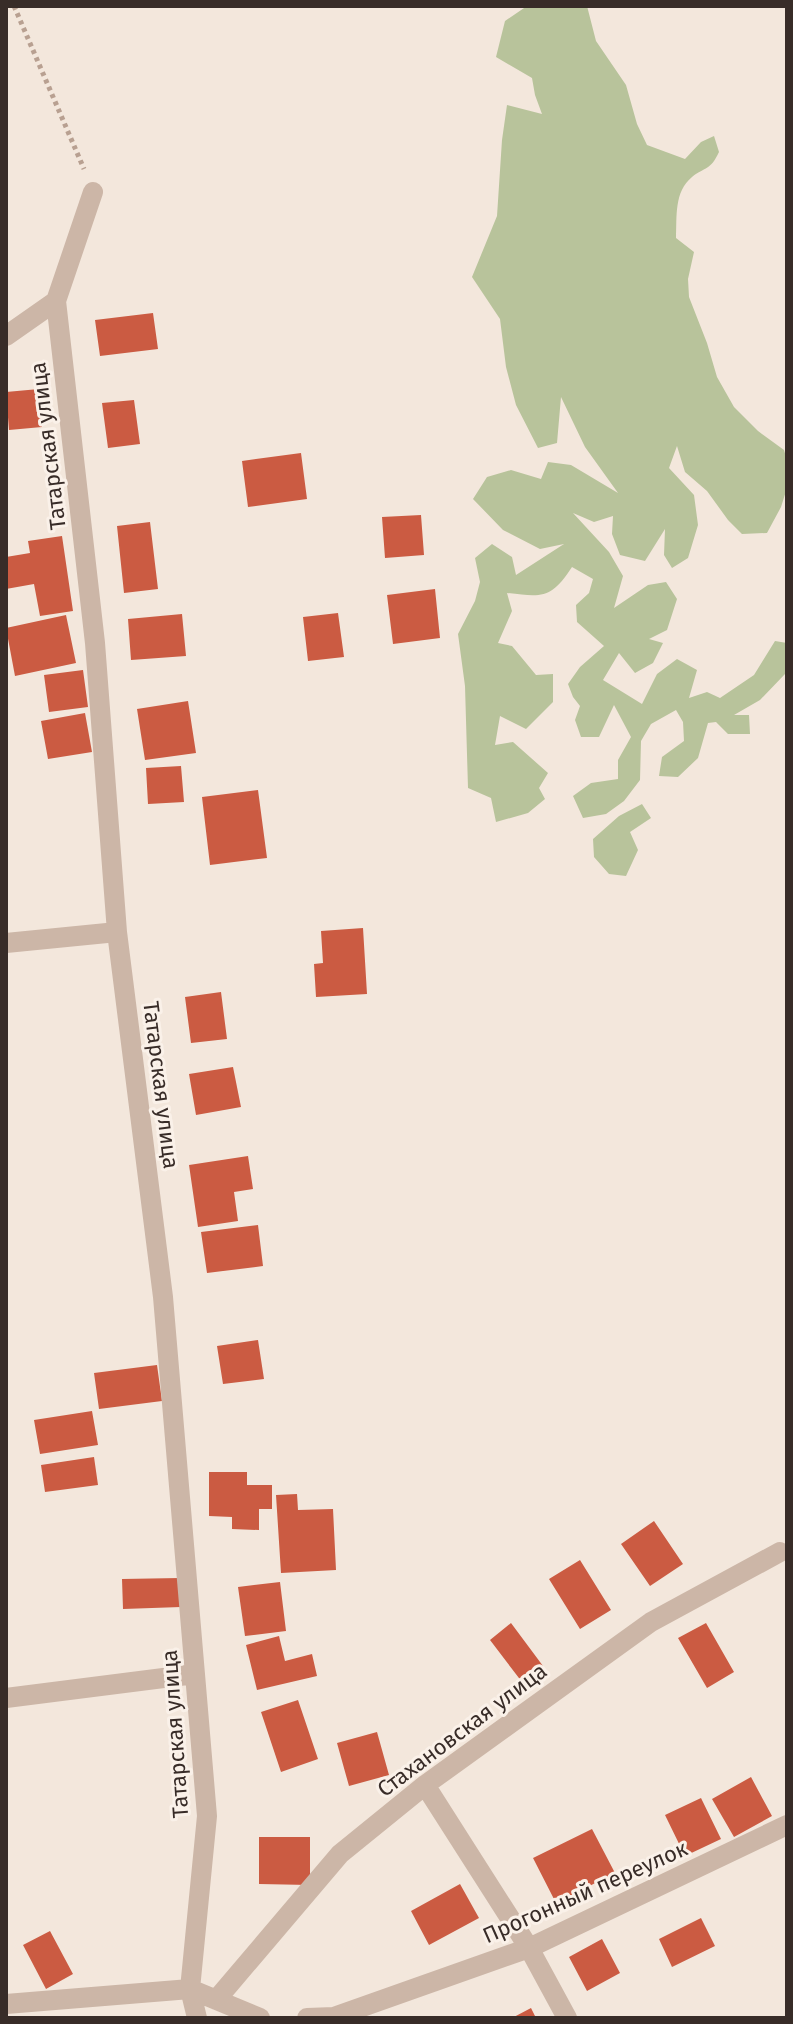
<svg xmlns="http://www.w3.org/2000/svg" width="793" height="2024" viewBox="0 0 793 2024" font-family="'Fira Sans',sans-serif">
<rect width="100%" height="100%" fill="#f3e7dc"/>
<path fill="#b8c39b" d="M527,6H587L596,41L626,85L637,124L647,145L685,159L701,142L714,136L719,152C710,171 706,166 692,177C674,192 677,216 676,238L694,252L688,279L689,297L707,343L717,377L734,407L758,431L784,450L787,460V488L781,507L767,533L742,534L728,520L707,491L685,472L677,446L669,468L694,495L698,525L688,558L672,568L664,555L665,529L645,561L620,555L612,534L613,516L594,522L573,513L609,552L623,576L614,608L648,585L666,582L677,599L667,630L649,639L663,643L653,663L635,673L619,653L603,680L642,704L657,674L677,659L697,670L689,698L707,692L720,698L754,675L775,641L787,643V668L785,674L760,700L734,715H749L750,734H728L716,722L708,723L698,758L678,777L659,776L662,757L684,741L683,722L676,710L651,724L641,741L640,780L624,801L606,814L583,818L573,796L591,783L618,779V760L631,737L614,705L599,737H581L575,720L580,706L573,697L568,684L580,667L604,646L577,622L576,605L589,593L593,579L572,567C551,599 543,597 507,593L512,611L498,643L512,646L536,675L553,674V702L526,729L500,716L495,745L513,742L548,773L539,788L545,799L528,813L496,822L491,798L468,788L465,686L458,634L475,601L480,582L475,558L492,544L512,557L516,575L564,544L540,549L503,530L473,499L487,477L511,470L541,479L548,462L571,465L618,493L585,447L561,397L557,443L538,448L516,405L506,367L500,319L472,277L497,216L502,140L507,105L542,114L535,95L532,78L496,57L505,21Z
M642,804L651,818L630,832L638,850L626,876L609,874L594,857L593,839L619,816Z"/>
<path fill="#cb5b42" d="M153,313L158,349L100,356L95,320Z
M39,389L42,427L9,430L6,392Z
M134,400L140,444L108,448L102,403Z
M301,453L307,499L248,507L242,461Z
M421,515L424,555L385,558L382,517Z
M150,522L158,589L124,593L117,526Z
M62,536L73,611L40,616L34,584L6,589V557L30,553L28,541Z
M435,589L440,638L393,644L387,595Z
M338,613L344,657L308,661L303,617Z
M182,614L186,656L131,660L128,619Z
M66,615L76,663L15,676L6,628Z
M83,670L88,707L49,712L44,675Z
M188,701L196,753L145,760L137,709Z
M85,713L92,752L48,759L41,721Z
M181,766L184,802L148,804L146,768Z
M258,790L267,858L210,865L202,797Z
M363,928L367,994L316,997L314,964L323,963L321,931Z
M221,992L227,1039L191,1043L185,997Z
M233,1067L241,1107L196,1115L189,1074Z
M248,1156L253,1189L234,1192L238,1221L198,1227L189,1165Z
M258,1225L263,1266L207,1273L201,1232Z
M258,1340L264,1379L223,1384L217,1346Z
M157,1365L162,1401L99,1409L94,1373Z
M92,1411L98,1445L40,1454L34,1420Z
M94,1457L98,1485L45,1492L41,1465Z
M209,1472H247V1485H272V1509H259V1530L232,1529V1517L209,1516Z
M297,1494L298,1510L333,1509L336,1570L281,1573L276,1495Z
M654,1521L683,1564L650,1586L621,1544Z
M580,1560L611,1610L580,1629L549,1579Z
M180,1578L181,1607L123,1609L122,1579Z
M280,1582L286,1631L245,1636L238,1587Z
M511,1623L543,1666L522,1682L490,1640Z
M706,1623L734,1672L707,1688L678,1638Z
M279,1636L285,1661L312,1654L317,1676L257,1690L246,1645Z
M298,1700L318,1759L281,1772L261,1712Z
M377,1732L389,1775L349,1786L337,1743Z
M751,1777L772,1816L734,1837L712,1799Z
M701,1798L721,1839L685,1856L665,1815Z
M592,1829L615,1873L556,1903L533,1858Z
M259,1837H310V1885L259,1884Z
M460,1884L479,1918L429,1945L411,1911Z
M701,1918L715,1946L672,1967L659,1939Z
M50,1931L73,1974L46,1989L23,1945Z
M602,1939L620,1973L587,1991L569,1957Z
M531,2008L536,2018H512Z"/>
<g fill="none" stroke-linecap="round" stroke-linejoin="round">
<path stroke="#b8a091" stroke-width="5" stroke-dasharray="4 4" stroke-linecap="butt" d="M14,6L84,169"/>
<path stroke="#ccb6a7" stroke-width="20" d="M93,192L56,301L95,643L117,932L163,1297L207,1816L190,1989L197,2018
M6,336L56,301
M6,943L117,932
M6,1698L195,1674
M425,1785L529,1948L567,2018
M216,2000L340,1854L425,1785L651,1622L780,1552
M6,2004L190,1989L260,2018
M307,2018L334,2017L529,1948L787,1825"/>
</g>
<g text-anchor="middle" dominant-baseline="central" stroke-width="6" stroke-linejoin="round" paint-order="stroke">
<g font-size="22" fill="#382c28" stroke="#faf1e9">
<text transform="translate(48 446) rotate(-97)">Татарская улица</text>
<text transform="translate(161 1085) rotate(83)">Татарская улица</text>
<text transform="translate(462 1730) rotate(-37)">Стахановская улица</text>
<text transform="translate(175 1734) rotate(-94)">Татарская улица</text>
<text transform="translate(585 1892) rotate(-24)">Прогонный переулок</text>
</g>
</g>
<rect width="793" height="2024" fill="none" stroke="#382c28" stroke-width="16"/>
</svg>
